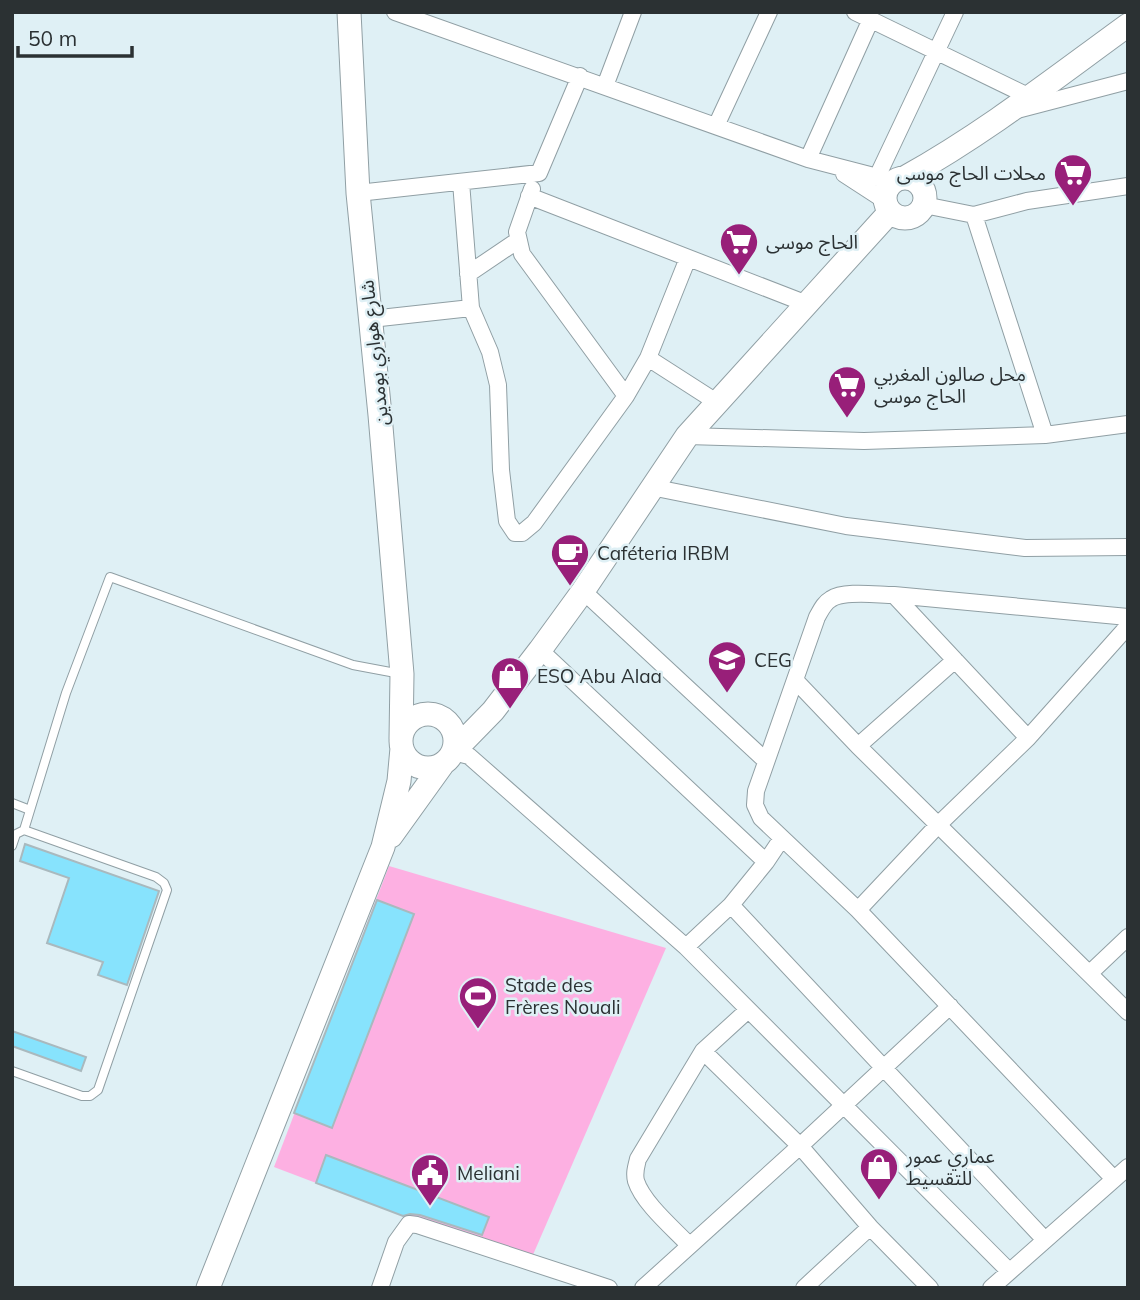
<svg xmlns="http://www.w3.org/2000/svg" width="1140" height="1300" viewBox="0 0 1140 1300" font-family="Mulish,'Noto Sans Arabic',sans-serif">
<rect width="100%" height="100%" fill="#dff0f5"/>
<path fill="#fdb0e2" d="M389,866L666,948L529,1264L274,1167Z"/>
<path fill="#87e3fd" stroke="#a9b9be" stroke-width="2" d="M25,844L159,891L127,985L98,975L103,962L47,943L69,878L20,861Z
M377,900L414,914L332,1128L294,1113Z
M12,1031L86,1057L81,1071L12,1046Z
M326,1155L489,1217L482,1235L420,1215L410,1214L403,1216L316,1183Z"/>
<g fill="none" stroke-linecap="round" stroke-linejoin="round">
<g stroke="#909fa4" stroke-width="10">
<path id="lane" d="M12,803L30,810
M12,846L16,834L24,830L66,693L110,577L353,665L401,674
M12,1071L82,1096H90L98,1090L167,890L164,883L156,877L24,830"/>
</g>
<g stroke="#909fa4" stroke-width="18">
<path id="street" d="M395,12L808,159L893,181
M855,12L1030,97
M605,86L633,12
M1017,110L1128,81
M716,126L769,12
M808,159L871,19
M844,174L884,200
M877,177L955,12
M461,182L471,308L490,352L498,385L501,470L507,521L515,533H522L534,523L626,396L648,358L688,258
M532,189L517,232L522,254L626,396
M358,193L539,173L580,76
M529,196L807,304
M924,205L974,215L1027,201L1128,186
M974,215L1045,435
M468,274L517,241
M371,319L471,308
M648,358L718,403
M687,436L864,441L1045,435L1128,424
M651,487L846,526L1025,548L1128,547
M583,591L766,761
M894,595L1028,738
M540,650L766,862
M795,680L858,746L1128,1012
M858,746L955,660
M453,752L469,756L686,947
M782,838L766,862L731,905L686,947L1009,1271
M731,905L1045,1240
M858,910L938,825L1028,738L1128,626
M1090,973L1128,937
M703,1051L800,1146L870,1227L930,1288
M1114,1179L858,910L761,818L755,805L756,791L817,617C821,610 824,603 831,599C844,590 878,595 894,595L1128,617
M689,1245C674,1229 643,1203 636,1181C634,1173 636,1167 638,1159L703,1051L748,1010
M380,1288L396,1242L409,1224L417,1225L609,1288
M643,1288L800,1146L950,1006
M804,1288L870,1227
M991,1288L1128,1167"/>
</g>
<g stroke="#909fa4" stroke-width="25">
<path id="secondary" d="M349,12L358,193L380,415L402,674L401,739
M906,177C985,133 1055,78 1128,25
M885 198a20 20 0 1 1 40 0a20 20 0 1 1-40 0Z
M401 741a27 27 0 1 1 54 0a27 27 0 1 1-54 0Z
M453,752L493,711L540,650L583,591L687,436L890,212
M391,836L442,765
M208,1288L383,847L399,781L402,748"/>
</g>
<use href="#lane" stroke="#fff" stroke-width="8"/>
<use href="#street" stroke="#fff" stroke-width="16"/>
<use href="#secondary" stroke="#fff" stroke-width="23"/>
</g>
<defs>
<g id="supermarket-pin" transform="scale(2.0125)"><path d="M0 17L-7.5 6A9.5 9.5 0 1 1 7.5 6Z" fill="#981f79" stroke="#dff0f5"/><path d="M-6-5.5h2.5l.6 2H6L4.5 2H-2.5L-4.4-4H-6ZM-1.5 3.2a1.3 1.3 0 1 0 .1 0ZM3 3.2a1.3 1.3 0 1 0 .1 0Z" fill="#fff"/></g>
<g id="cafe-pin" transform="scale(2.0125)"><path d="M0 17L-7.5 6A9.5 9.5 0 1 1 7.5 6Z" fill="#981f79" stroke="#dff0f5"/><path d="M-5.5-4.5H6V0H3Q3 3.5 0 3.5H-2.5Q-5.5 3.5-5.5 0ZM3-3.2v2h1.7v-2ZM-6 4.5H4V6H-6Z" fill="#fff"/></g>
<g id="school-pin" transform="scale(2.0125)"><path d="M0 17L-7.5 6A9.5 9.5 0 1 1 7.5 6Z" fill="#981f79" stroke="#dff0f5"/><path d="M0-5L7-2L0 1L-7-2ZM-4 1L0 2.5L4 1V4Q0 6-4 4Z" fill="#fff"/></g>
<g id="shop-pin" transform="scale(2.0125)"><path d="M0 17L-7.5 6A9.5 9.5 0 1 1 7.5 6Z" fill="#981f79" stroke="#dff0f5"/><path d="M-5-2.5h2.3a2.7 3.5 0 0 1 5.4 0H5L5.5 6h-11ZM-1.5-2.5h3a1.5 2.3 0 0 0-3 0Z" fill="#fff"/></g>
<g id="stadium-pin" transform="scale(2.0125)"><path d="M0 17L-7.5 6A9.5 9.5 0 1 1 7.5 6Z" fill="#981f79" stroke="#dff0f5"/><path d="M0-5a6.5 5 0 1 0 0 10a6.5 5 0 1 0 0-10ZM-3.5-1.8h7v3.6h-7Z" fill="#fff"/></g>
<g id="civic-pin" transform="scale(2.0125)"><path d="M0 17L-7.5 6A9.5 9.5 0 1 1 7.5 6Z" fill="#981f79" stroke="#dff0f5"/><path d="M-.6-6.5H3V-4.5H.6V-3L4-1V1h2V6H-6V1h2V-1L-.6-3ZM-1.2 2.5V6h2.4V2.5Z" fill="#fff"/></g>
</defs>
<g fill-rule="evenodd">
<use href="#supermarket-pin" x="1073" y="173"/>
<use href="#supermarket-pin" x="739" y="242"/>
<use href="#supermarket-pin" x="847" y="385"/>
<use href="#cafe-pin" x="570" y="553"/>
<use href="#school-pin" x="727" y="660"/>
<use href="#shop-pin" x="510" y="676"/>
<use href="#stadium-pin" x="478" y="996"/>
<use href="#shop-pin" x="879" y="1167"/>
<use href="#civic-pin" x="430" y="1173"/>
</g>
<g text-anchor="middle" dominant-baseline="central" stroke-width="5" stroke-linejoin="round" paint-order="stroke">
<g font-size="19" fill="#2b3133" stroke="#dff0f5" text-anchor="start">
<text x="1046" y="173" text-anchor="end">محلات الحاج موسى</text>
<text x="766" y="242">الحاج موسى</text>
<text x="874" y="374">محل صالون المغربي<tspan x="874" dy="22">الحاج موسى</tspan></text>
<text x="597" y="553">Caféteria IRBM</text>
<text x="754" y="660">CEG</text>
<text x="537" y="676">ESO Abu Alaa</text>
<text x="505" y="985">Stade des<tspan x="505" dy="22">Frères Nouali</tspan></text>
<text x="906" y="1156">عماري عمور<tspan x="906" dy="22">للتقسيط</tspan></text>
<text x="457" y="1173">Meliani</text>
</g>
<g font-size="19" fill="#2b3133" stroke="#dff0f5">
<text transform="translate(374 353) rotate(-96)">شارع هواري بومدين</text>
</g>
</g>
<rect width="1140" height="1300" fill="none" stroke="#2b3133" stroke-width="28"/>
<path d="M18 46v10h114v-10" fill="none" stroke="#2b3133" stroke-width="3.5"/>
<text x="28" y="46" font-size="21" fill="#2b3133" stroke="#dff0f5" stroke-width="5" paint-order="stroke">50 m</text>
</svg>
